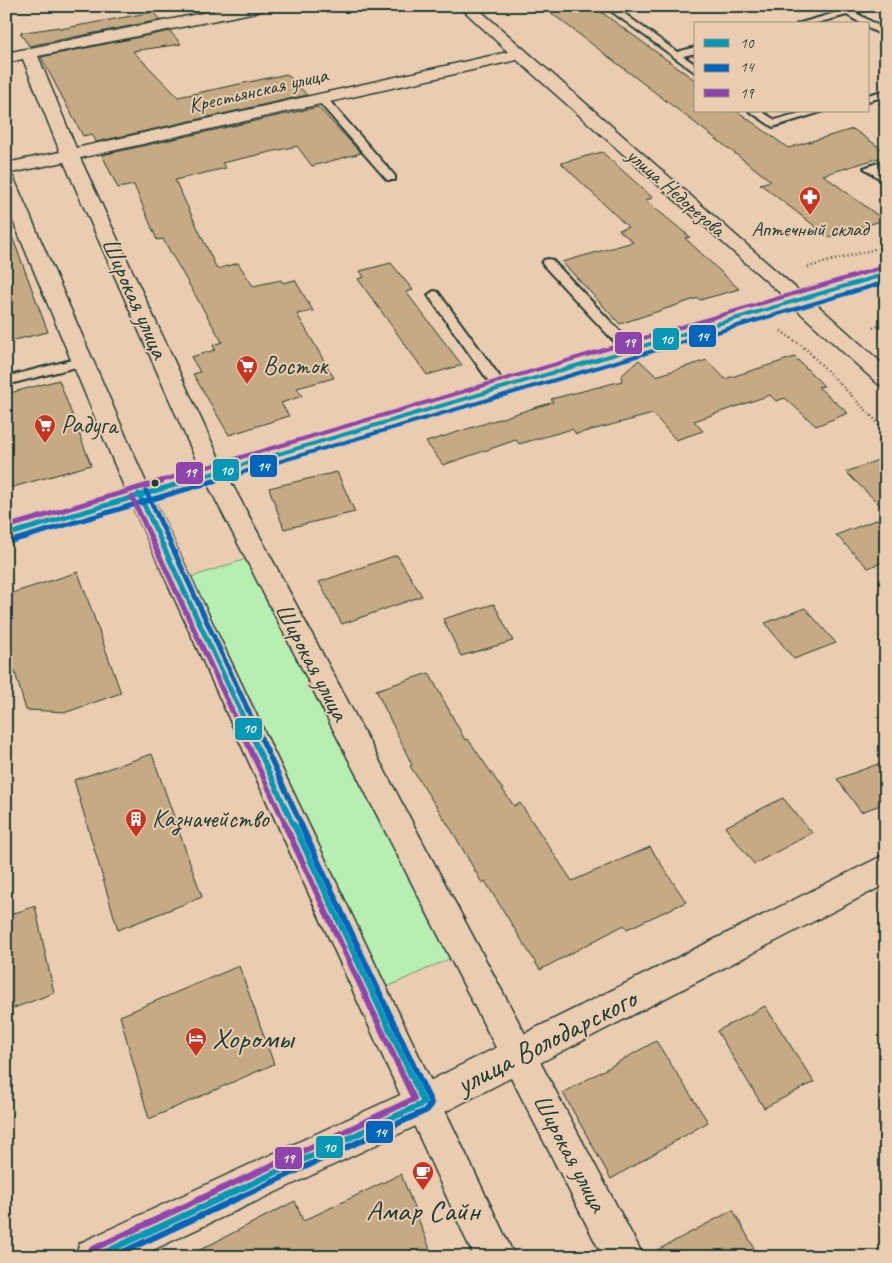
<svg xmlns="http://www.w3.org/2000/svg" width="892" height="1263" viewBox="0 0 892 1263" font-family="Caveat,sans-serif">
<rect width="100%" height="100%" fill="#eaccb0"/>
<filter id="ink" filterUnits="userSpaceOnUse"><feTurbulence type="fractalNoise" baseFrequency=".02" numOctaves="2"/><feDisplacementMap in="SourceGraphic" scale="10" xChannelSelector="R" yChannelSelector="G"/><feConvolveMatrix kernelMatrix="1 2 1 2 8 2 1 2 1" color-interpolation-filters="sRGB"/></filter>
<g filter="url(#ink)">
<path fill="#b7efb2" stroke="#6b9673" d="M249,558L451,958L376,992L189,578Z"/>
<path fill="#c5aa83" stroke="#1f3d34" d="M542,6H593L696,81V111H737L788,148L853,129L886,152V156L823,175L884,220L829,237L760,184L771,181Z
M153,12L160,20L29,46L20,33L59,27L60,29Z
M170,31L181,44L133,51L178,97L287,74L307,95L96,142L92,134L83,136L41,57Z
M318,107L361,153L312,166L297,146L222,163L226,168L175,180L217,269L238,263L253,286L281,280L283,283L295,280L313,311L297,314L334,378L297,388L302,396L281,403L289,416L229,435L193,374L200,372L191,357L215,350L213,345L222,342L163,239L157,240L134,185L118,188L102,155Z
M602,152L653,198L645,200L690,237L685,238L739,289L700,300L698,298L620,324L562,262L633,242L619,230L628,227L561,163Z
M6,228H9L48,332L6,342Z
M391,263L413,290L406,292L462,365L427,375L358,279L364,277L360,271Z
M795,357L824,386L818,387L848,413L816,426L785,398L776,401L770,395L694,421L703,431L676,440L653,414L576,434L572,429L519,444L516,440L443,465L426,442L553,402L551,399L622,381L621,376L639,360L656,376L707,360L725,379Z
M59,380L91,465L6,489V394Z
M886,457V511L846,472Z
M337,472L355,512L284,529L269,488Z
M886,516V561L868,568L836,535Z
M397,555L422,596L342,624L319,582Z
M78,572L121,693L67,712L26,710L14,669L6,671V595Z
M494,604L513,641L461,656L443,619Z
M805,608L836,643L794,659L765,623Z
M429,673L465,740L468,739L514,806L520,803L572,881L650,847L686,902L627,929L624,925L540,970L485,881L482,883L454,834L410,766L412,765L376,690Z
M152,754L202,897L118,930L74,780Z
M886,761V803L861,812L837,779Z
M783,798L812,833L754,864L725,827Z
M35,906L54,993L6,1011V916Z
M239,966L274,1064L149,1119L120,1016Z
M765,1006L814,1082L764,1108L717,1031Z
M656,1041L708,1122L611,1179L563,1093Z
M401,1174L433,1257H186L295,1201L303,1221Z
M733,1210L759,1257H646V1256Z"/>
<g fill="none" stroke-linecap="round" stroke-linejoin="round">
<g stroke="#1f3d34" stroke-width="4">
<path id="service" d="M604,6H614L677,52L696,47V53L683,56L696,65V73Z
M859,6H875L856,13L886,30V37L868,28V24H862L847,15L813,24H797Z
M886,90V96L868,101V95Z
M322,96L326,97L395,176V180H387L318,101L317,99Z
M749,111H761L775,120L807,111H824L773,127Z
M886,160V167L877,169L886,175V183L864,168Z
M548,259L552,260L634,346L635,349L634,352H624L544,266L542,263L544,260Z
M434,291L438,292L505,384L507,387L505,390H495L428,295Z
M83,357L88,358L90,361L88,364L6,385V377Z"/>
</g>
<g stroke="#1f3d34" stroke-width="3">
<path id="minor" d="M237,6H268L261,11L38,56L76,148L508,52L459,6H475L807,298L804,302L797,304L790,302L517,60L80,158L226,473L644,1257H603L202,473L64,162L6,174V163L60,152L23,59L6,63V53Z
M6,175L13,177L15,181L151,494L515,1257H474L127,494L6,204Z"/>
</g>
<g stroke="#1f3d34" stroke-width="3">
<path id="secondary" d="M886,268V281L814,302L886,367V386L878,384L795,308L6,544V526L788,296L790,294L801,293Z
M886,854V884L437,1116L138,1257H74L80,1243L411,1090Z"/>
</g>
<path stroke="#1f3d34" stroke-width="2.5" stroke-dasharray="1 3" stroke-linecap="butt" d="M808,267L886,246
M873,328L886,323
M781,331L806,349L886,431"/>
<use href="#service" fill="#eaccb0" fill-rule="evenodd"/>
<use href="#minor" fill="#eaccb0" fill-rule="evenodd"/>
<use href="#secondary" fill="#eaccb0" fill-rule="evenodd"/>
<g stroke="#eaccb0" stroke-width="7">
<path id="bus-1-far2" d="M184,482L886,274"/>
</g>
<g stroke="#eaccb0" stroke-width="9">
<path id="bus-1-far1" d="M139,494L294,826
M6,535L188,481"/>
</g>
<g stroke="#eaccb0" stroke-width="10">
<path id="bus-1" d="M95,1257L424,1103L294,825"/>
</g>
<g stroke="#eaccb0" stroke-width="7">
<path id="bus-2-far2" d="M210,482L886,282"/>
</g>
<g stroke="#eaccb0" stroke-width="9">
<path id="bus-2-far1" d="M146,491L302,826
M8,542L214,481"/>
</g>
<g stroke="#eaccb0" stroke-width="10">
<path id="bus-2" d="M112,1257L427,1110L431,1103L301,825"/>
</g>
<g stroke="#eaccb0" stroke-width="7">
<path id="bus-3-far2" d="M157,482L884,267"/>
</g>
<g stroke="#eaccb0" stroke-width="9">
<path id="bus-3-far1" d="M132,497L286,826
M6,527L162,481"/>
</g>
<g stroke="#eaccb0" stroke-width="10">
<path id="bus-3" d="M91,1250L414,1099L285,825"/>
</g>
<use href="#bus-1-far2" stroke="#0599b7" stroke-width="4"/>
<use href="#bus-1-far1" stroke="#0599b7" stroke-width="5"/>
<use href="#bus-1" stroke="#0599b7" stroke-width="6"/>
<use href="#bus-2-far2" stroke="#0065bd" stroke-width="4"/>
<use href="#bus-2-far1" stroke="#0065bd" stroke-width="5"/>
<use href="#bus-2" stroke="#0065bd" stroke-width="6"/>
<use href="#bus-3-far2" stroke="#8e44ad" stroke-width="4"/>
<use href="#bus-3-far1" stroke="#8e44ad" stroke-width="5"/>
<use href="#bus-3" stroke="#8e44ad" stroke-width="6"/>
</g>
</g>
<defs>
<g id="pharmacy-pin" transform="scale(1.125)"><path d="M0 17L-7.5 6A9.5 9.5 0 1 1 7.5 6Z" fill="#c8321e" stroke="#eaccb0"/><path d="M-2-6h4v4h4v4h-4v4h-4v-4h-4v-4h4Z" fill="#fff"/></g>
<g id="supermarket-pin" transform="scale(1.125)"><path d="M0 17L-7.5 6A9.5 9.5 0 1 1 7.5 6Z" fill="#c8321e" stroke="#eaccb0"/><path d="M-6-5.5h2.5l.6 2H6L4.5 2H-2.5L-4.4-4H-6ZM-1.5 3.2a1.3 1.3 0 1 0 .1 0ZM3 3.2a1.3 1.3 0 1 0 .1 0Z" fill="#fff"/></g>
<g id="building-pin" transform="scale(1.125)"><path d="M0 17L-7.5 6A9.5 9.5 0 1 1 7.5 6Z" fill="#c8321e" stroke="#eaccb0"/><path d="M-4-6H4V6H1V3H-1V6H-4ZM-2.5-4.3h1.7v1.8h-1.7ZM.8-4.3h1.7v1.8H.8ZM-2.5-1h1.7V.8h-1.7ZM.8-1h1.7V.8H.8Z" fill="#fff"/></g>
<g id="hotel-pin" transform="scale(1.125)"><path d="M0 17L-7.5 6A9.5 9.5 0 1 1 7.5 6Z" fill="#c8321e" stroke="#eaccb0"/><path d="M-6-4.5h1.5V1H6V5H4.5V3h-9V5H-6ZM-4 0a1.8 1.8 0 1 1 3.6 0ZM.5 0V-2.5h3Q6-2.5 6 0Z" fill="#fff"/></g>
<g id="cafe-pin" transform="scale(1.125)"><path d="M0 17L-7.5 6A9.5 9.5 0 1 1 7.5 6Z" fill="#c8321e" stroke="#eaccb0"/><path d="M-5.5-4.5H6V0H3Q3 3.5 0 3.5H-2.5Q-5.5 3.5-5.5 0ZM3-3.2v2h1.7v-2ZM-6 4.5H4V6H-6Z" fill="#fff"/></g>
</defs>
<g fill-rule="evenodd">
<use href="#pharmacy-pin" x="810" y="197"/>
<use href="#supermarket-pin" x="247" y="366"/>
<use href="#supermarket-pin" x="45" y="425"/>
<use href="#building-pin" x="136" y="819"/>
<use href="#hotel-pin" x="196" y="1038"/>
<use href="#cafe-pin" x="423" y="1172"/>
</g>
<circle fill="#1f3d34" stroke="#eaccb0" stroke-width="2" cx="155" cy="483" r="4.5"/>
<g text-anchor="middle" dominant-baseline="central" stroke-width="4" stroke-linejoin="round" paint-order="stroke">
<g font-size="21" fill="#1f3d34" stroke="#eaccb0">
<text transform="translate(258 90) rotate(-13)">Крестьянская улица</text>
<text transform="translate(676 192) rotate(41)">улица Недорезова</text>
</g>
<g font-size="21" fill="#1f3d34" stroke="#eaccb0">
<text x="810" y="229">Аптечный склад</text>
</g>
<g font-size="25" fill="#1f3d34" stroke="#eaccb0">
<text transform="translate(135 298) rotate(66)">Широкая улица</text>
<text transform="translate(312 662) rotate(62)">Широкая улица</text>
<text transform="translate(570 1153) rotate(62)">Широкая улица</text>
</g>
<g font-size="25" fill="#1f3d34" stroke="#eaccb0" text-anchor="start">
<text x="263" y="366">Восток</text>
<text x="61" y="425">Радуга</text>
<text x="152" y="819">Казначейство</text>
</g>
<g font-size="30" fill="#1f3d34" stroke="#eaccb0" text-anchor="start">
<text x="212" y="1038">Хоромы</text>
<text x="423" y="1210" text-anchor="middle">Амар Сайн</text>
</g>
<g font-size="30" fill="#1f3d34" stroke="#eaccb0">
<text transform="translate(546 1041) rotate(-27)">улица Володарского</text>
</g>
</g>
<g stroke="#eaccb0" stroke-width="2">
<rect x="688" y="324" width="29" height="24" rx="5" fill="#0065bd"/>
<rect x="652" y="327" width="28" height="24" rx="5" fill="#0599b7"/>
<rect x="614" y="331" width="29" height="24" rx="5" fill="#8e44ad"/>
<rect x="249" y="454" width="29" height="24" rx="5" fill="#0065bd"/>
<rect x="212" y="458" width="28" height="24" rx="5" fill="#0599b7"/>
<rect x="175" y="461" width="29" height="24" rx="5" fill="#8e44ad"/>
<rect x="234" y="717" width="29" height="24" rx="5" fill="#0599b7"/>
<rect x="365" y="1120" width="29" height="24" rx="5" fill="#0065bd"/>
<rect x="315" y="1135" width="29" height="24" rx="5" fill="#0599b7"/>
<rect x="274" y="1146" width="29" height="24" rx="5" fill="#8e44ad"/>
</g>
<g font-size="14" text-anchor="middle" font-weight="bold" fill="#fff">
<text x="702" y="341">14</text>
<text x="666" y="344">10</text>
<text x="629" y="347">19</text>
<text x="263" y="471">14</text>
<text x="226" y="475">10</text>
<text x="190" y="477">19</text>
<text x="249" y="733">10</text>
<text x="380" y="1137">14</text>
<text x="329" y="1152">10</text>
<text x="288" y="1163">19</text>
</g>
<rect width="892" height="1263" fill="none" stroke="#eaccb0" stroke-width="25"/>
<rect x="12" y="12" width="867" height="1238" fill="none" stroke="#1f3d34" stroke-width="2" filter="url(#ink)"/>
<rect x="694" y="22" width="175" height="90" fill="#eaccb0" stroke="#99937e"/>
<rect x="704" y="39" width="25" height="8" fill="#0599b7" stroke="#99937e"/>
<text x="740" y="48" font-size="15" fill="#1f3d34">10</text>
<rect x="704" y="64" width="25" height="8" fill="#0065bd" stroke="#99937e"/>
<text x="740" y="72" font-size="15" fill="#1f3d34">14</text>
<rect x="704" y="89" width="25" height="8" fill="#8e44ad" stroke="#99937e"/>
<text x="740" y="98" font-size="15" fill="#1f3d34">19</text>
</svg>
